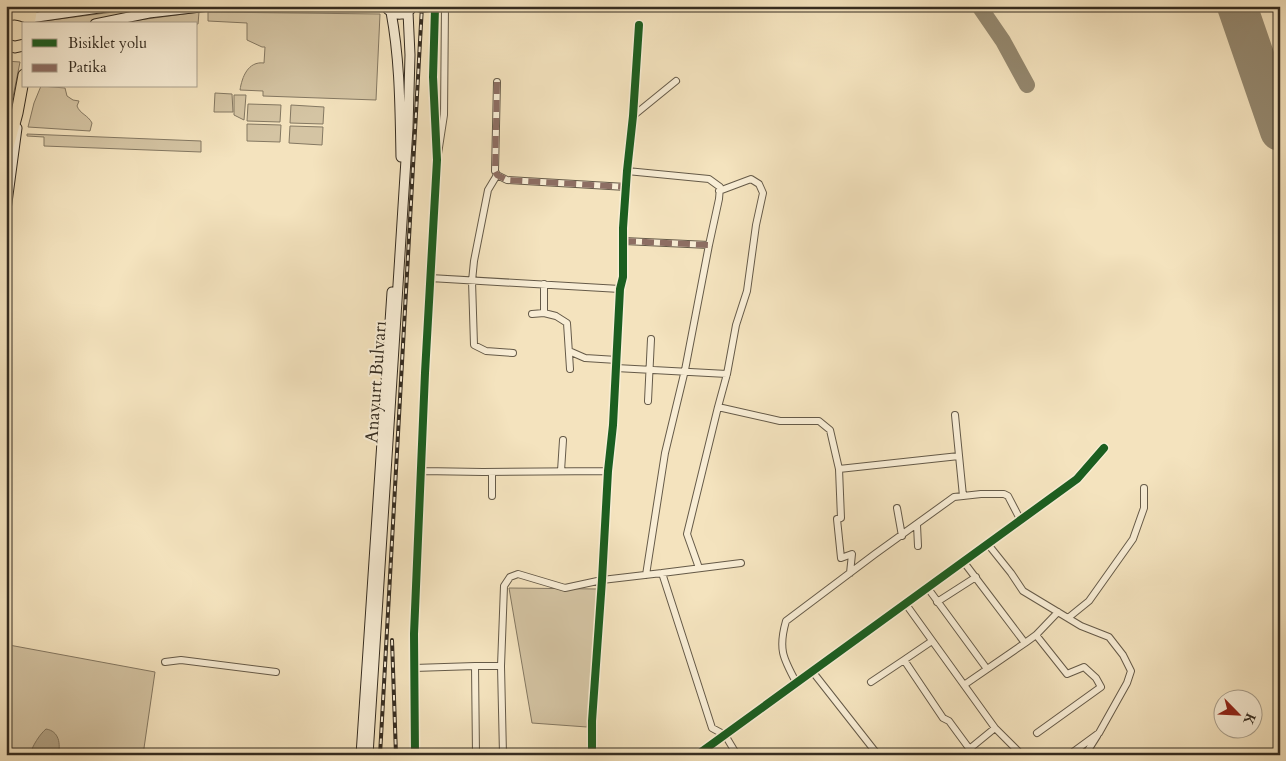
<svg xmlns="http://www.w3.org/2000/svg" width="1286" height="761" viewBox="0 0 1286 761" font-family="Cardo,serif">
<rect width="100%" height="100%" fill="#f4e3be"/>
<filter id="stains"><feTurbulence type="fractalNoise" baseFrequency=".004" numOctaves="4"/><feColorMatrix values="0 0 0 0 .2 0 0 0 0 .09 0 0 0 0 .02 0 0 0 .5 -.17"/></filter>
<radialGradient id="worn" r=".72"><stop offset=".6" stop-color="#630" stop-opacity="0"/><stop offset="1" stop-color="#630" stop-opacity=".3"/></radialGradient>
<path fill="#d4c4a3" stroke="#847862" d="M144,8L143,10L88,24H36V22Z
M199,12L198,24H109Z
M208,12L380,14L376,100L263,96V91L240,90C242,77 248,61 264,63L265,47H262L247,40V23L208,21Z
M6,61L20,62L6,132Z
M41,86L65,88L67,96L73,100L79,101L77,106C80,114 88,115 92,123L90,131L28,127L34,103Z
M215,93L232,94L233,112H214Z
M234,95H246L244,120L234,115Z
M248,104L281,105L280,122L247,121Z
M291,105L324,107L323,124L290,123Z
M247,124L281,125L280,142L247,141Z
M290,126L323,127L322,145L289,143Z
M27,134L201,141V152L44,146V137L27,136Z
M509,588L599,589L587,727L532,723Z
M9,645L155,672L143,755H6V662Z"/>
<path fill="#b3a588" stroke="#81755e" d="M46,729C59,731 61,744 58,755H30C32,746 40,734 46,729Z"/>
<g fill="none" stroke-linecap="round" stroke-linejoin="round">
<path stroke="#94886f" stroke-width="16" d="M979,6L1003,41L1027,85"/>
<path stroke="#94886f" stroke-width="40" d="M1237,6L1280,131"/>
<g stroke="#655a48" stroke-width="8">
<path id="street" d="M413,7L422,9L442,6
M497,82L495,171L497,175L507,180L626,187
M633,116L676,81
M438,154L444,115L445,6
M627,171L709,179L720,187L719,199L709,245L685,370L665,453L646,575
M497,175L488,190L474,261L472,281L474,345L486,351L513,353
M624,241L709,245
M430,278L620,289
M544,284V313L556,316L567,323L570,369
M532,314L544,313
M569,351L585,358L617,360
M616,368L727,374
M648,401L651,339
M718,407L780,421H819L830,430L839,469L841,518L837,519L841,558L852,554L850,573
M955,415L963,496
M839,469L959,456
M422,471L483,472L608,471
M561,471L563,440
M492,496V472
M897,508L902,536
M917,525L918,546
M987,543L1011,573L1023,591L1081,626L1109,637L1123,655L1131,671L1127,683L1099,733L1069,755
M963,561L1025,643L964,685
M699,568L687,534L718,407L727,374L736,325L747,291L756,225L763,193L759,184L751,179L719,191
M662,573L741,563
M927,587L987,669
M937,602L976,577
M905,603L995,728L1022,755
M1068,618L1089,601L1133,539L1144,508V488
M1036,635L1067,674L1084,667L1096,678L1101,687L1037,733
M932,641L904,660L943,718L949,721L974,755
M1025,643L1036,635L1058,612
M165,662L181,660L276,672
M414,668L475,666
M812,671L878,755
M796,682C783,658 778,649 786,621L875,554L954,497L981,494H1004L1008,496L1020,519
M871,682L904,660
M415,755L414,634L425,373L437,160L433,77L435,8
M476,755L475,666H501
M503,755L501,666L504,586L510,577L518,574L565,588L602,580L662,573L712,728L725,735L737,755
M592,755V721L602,580L608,471L613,425L620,289L623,277V228L627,171L633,116L639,25
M697,755L1077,479L1104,448
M962,755L995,728
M1085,755L1097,736"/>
</g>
<g stroke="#352c20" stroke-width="11">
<path id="secondary" d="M385,6C393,17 406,17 413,6
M391,12C400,60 400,108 401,157
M30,18L113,6
M95,24L149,13L209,6
M6,210L17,128
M361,755L392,292
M368,755L408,128L410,55L408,12"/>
</g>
<g stroke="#352c20" stroke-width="13">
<path id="highway" d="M6,16C15,12 21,15 30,18
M29,24L32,6
M6,45L15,47L24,45
M6,154L17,113L24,75"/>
</g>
<use href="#street" stroke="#f8edd5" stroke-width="6"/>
<use href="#secondary" stroke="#f8edd5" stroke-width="9"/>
<use href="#highway" stroke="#f4e3be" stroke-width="11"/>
<g stroke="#352c20" stroke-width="4">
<path id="rail" d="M392,640L396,755
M380,755L422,6"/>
</g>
<use href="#rail" stroke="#f8edd5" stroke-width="2" stroke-dasharray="5.5" stroke-linecap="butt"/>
<path stroke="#8d6e63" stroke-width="6" stroke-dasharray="12 6" stroke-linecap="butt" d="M497,82L495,171L497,175L507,180L626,187
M624,241L709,245"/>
<g stroke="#f8edd5" stroke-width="11">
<path id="cycleway" d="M415,755L414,634L425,373L437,160L433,77L435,8
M592,755V721L602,580L608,471L613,425L620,289L623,277V228L627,171L633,116L639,25
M697,755L1077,479L1104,448"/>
</g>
<use href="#cycleway" stroke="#1b5e20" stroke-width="8"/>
</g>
<g text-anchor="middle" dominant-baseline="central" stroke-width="4" stroke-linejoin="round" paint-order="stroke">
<g font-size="18" fill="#352c20" stroke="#f8edd5">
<text transform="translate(376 382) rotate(-86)">Anayurt Bulvarı</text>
</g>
</g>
<rect width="1286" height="761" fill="none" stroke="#f4e3be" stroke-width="25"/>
<rect x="8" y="8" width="1271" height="746" fill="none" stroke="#352c20" stroke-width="2.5"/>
<rect x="12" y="12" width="1261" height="736" fill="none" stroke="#352c20"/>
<rect x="22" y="22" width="175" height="65" fill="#f8edd5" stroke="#aaa08d"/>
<rect x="32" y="39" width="25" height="8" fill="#1b5e20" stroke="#aaa08d"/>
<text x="68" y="48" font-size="15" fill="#352c20">Bisiklet yolu</text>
<rect x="32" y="64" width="25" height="8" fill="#8d6e63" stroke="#aaa08d"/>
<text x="68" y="72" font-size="15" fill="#352c20">Patika</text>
<g transform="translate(1238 714) rotate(114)"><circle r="24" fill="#f8edd5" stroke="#aaa08d"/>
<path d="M0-4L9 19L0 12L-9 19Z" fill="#8f2418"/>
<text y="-8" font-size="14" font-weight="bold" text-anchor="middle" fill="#352c20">K</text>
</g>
<rect width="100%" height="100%" filter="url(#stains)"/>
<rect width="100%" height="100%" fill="url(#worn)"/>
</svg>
